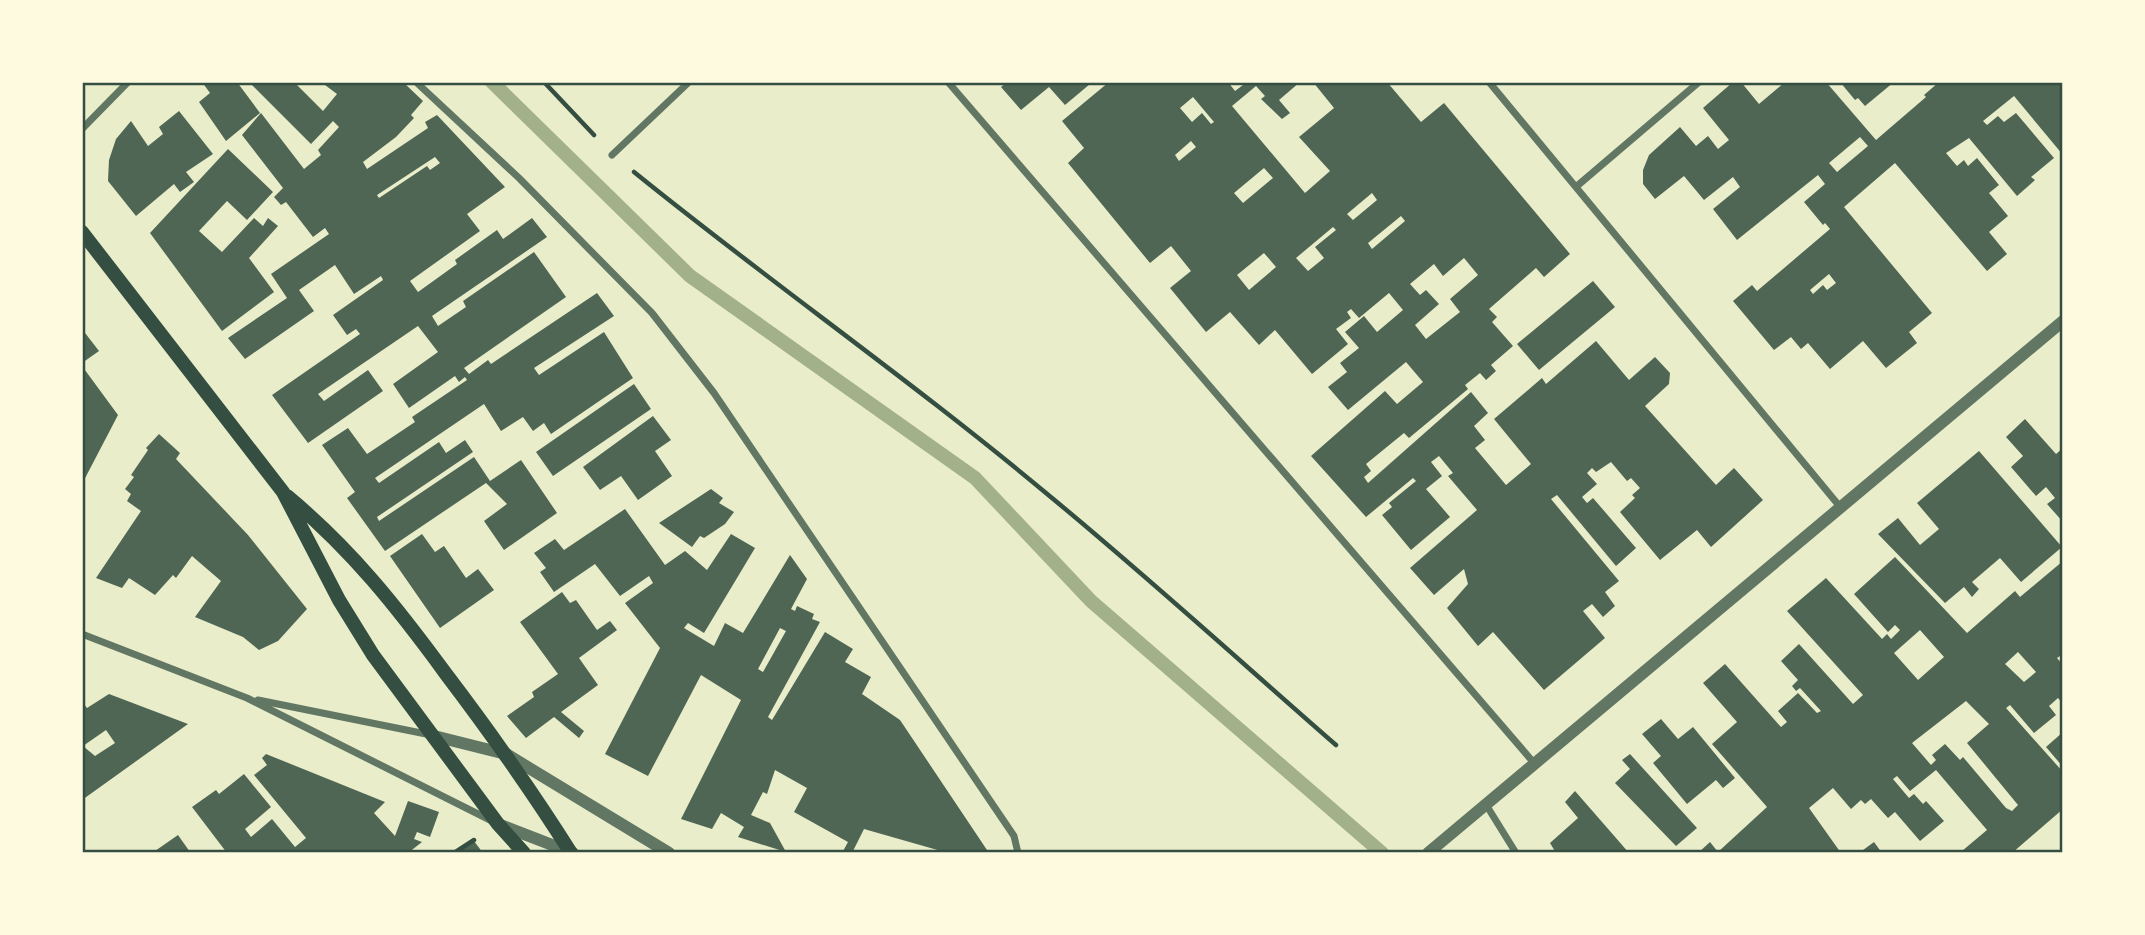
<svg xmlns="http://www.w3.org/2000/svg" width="2145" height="935" viewBox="0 0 2145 935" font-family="'Asap Condensed',sans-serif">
<rect width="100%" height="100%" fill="#e9edc9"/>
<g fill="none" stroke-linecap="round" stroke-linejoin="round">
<path stroke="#a3b18a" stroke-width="14" d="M492,82L690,276L975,478L1091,601L1382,853"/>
</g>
<path fill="#4f6655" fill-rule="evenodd" d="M202,82H237L260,113L226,141L199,102L210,93Z
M249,82H294L323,111L337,94L321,82H403L423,101L411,115L414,118L396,137L363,162L367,169L428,128L425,122L437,115L505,187L467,214L480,231L410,281L418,292L457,264L455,260L497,230L503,239L532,218L547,237L432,316L438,326L466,307L463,301L534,252L566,297L464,368L469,374L488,360L491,364L597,293L614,316L534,368L539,375L604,332L633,378L551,434L544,423L533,431L523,417L501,431L484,404L375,478L379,483L439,442L446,453L465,440L473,452L377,517L379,521L474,457L490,481L521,460L557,513L504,550L484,521L507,504L486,483L385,551L347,498L355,492L322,445L348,428L367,454L415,422L412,417L467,380L465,377L459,382L455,376L409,408L393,384L438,352L418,326L318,394L324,401L368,370L383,391L308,443L272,395L360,334L356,329L347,335L333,315L383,280L381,276L354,294L335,265L299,290L314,311L245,359L228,338L287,298L271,274L329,234L325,228L313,237L286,202L281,205L274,197L283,188L242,135L261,113L304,169L321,155L318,150L339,127L333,121L311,144ZM435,157L440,163L430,170L427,166L379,198L377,195Z
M1007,82H1088L1090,84L1065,105L1049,87L1021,110L1001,87Z
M1109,82H1228L1235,91L1247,82H1300L1279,100L1290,113L1282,119L1261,99L1265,96L1256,86L1232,106L1305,193L1330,171L1299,137L1334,108L1313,82H1387L1421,122L1444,103L1570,254L1544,277L1536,268L1489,309L1497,317L1492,322L1513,346L1491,365L1496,371L1486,380L1480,373L1465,385L1468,389L1409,438L1404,433L1366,464L1371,471L1364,477L1368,483L1471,392L1488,413L1474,426L1485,440L1475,448L1506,485L1531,464L1494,419L1542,378L1546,384L1596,341L1629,380L1655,357L1670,373L1669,384L1645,406L1716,485L1734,468L1763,500L1711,547L1697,530L1660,560L1620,512L1635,498L1632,495L1640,488L1631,478L1627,481L1611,462L1596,472L1592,468L1587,473L1597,484L1582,497L1587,503L1593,498L1636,548L1616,566L1557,495L1551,499L1619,581L1605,592L1615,606L1603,617L1592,604L1583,611L1605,638L1544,690L1493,632L1478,646L1447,608L1468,584L1464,569L1434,595L1410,568L1477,510L1448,476L1453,473L1439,456L1431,462L1442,476L1426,489L1450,517L1411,550L1382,515L1392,507L1389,503L1416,481L1413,478L1366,517L1311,456L1385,391L1397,404L1423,382L1406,362L1348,410L1328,387L1347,372L1340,363L1359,348L1345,332L1364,316L1377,332L1403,310L1389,293L1359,318L1351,309L1347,312L1351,318L1336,329L1348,344L1312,374L1275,330L1259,345L1230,312L1206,332L1170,288L1191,271L1171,246L1150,263L1068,163L1084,148L1062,121ZM1193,97L1214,122L1211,124L1202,113L1192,122L1180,108ZM1191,141L1196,147L1179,161L1175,155ZM1264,168L1273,178L1243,203L1234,193ZM1372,193L1377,200L1353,220L1347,214ZM1401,216L1405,221L1372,249L1368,243ZM1333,227L1336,230L1315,247L1324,258L1308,271L1296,258ZM1264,253L1276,267L1249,290L1237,275ZM1464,258L1478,275L1450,299L1460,312L1426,339L1415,325L1439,304L1426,290L1420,295L1410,284L1434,264L1443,276Z
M1733,82H1741L1759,104L1785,82H1826L1876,140L1926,97L1924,95L1939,82H2063V155L2014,96L1983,121L1987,125L1998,116L2004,122L2016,113L2054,158L2031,177L2035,180L2017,196L1969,138L1946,153L1957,166L1964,160L1968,166L1977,158L1999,185L1989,193L2008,216L1989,232L2007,254L1987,271L1895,163L1844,207L1932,313L1909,332L1917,343L1886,368L1863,341L1830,369L1808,343L1801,349L1791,337L1774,350L1733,301L1752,285L1757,291L1830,229L1825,223L1823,225L1804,202L1825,184L1818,175L1737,240L1713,209L1740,187L1733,177L1704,200L1684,176L1655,199L1643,184V170L1649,155L1680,127L1696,146L1708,136L1718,149L1729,140L1703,108ZM1860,137L1868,146L1837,172L1829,163ZM1829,274L1836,283L1827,290L1823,285L1813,294L1810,290Z
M1840,82H1894L1865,106L1858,98L1855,100Z
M179,111L213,154L186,172L194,182L180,192L174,184L136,216L108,181L109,160L116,139L131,121L148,146L163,134L159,127Z
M228,149L273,192L247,220L227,201L199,231L222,252L254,218L263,226L268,218L278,226L249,258L274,292L222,331L150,233Z
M1593,281L1615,307L1539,370L1517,344Z
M82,329L99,351L82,363Z
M82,366L118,415L82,484Z
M634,384L651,409L553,476L536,452Z
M653,416L671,440L655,451L672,476L638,500L621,476L600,490L583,467Z
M2025,419L2056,454L2063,448V522L2047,504L2055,498L2046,487L2036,496L2011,467L2023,456L2006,437Z
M159,434L180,453L176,459L248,535L307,609L278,641L259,650L243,637L195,617L221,581L192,556L176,578L173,575L155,595L129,578L122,588L96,578L141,511L127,501L131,494L125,489L134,477L131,475L148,450L146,448Z
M1979,451L2062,547L2021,582L2000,558L1972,582L1979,589L1972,597L1964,587L1945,603L1878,534L1898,518L1920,545L1939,529L1917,503Z
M711,489L723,498L719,503L734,512L725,524L704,538L700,536L692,547L659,523Z
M625,509L665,565L685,551L707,570L731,534L755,548L704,633L688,623L684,628L714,646L725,623L743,633L790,555L807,579L791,609L795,611L797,606L814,614L812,619L820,622L768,717L772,720L825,632L853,649L845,662L871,677L862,694L900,720L989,853H948L864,829L852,853H842L848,842L794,812L807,788L775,770L767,794L763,792L751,815L770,823L786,852L738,837L744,827L721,813L712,829L681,819L741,700L701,675L648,776L605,754L660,648L625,603L653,583L649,576L620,596L595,564L554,592L540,572L546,568L534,553L555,539L564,550ZM780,628L786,631L763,672L758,669Z
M422,534L435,552L444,546L466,578L478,569L494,590L440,628L390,556Z
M1895,557L1967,633L2015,591L2020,597L2063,561V654L2057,658L2063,665V704L2058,698L2049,706L2056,715L2034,733L2010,705L2006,708L2063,772V809L2012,853H1963L1962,851L1987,830L1936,770L1910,791L1897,776L1893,779L1909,798L1914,794L1923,804L1926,801L1944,821L1920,841L1895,812L1888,818L1871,799L1865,804L1861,800L1851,809L1833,788L1809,808L1841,853H1763L1761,850L1758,853H1698L1710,842L1718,852L1767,807L1712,744L1737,722L1703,683L1725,664L1781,727L1787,722L1778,711L1798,693L1817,713L1821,711L1800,688L1796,691L1792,686L1798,680L1781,661L1799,644L1853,704L1863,695L1787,611L1826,578L1882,639L1887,634L1891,639L1900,630L1895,625L1888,632L1854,594ZM1920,630L1944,657L1918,680L1894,653ZM2018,652L2036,672L2024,682L2005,664ZM1966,701L1989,724L1967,743L2018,805L2012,811L2006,808L1963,757L1960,760L1945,744L1932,755L1936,760L1931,765L1912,743Z
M562,592L570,603L576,600L597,630L610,621L617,630L579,658L598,685L561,712L584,731L579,738L554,717L526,738L507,716L534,697L532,692L558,674L520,622Z
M109,694L188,724L82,800V702L87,708ZM106,730L115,743L95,756L83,746Z
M1661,719L1678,739L1693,727L1735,778L1723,788L1716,780L1687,804L1653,763L1661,756L1642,734Z
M2063,732V767L2046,747Z
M266,754L385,802L374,813L395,836L408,801L439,812L430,837L417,832L414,839L422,842L408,853H227L192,807L216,790L219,794L244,774L271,807L245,829L251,837L272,819L295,847L306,838L254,775L267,765L262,758Z
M1630,754L1697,828L1676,846L1615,783L1630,769L1622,760Z
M1575,791L1616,838L1629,853H1556L1550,843L1578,818L1565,802Z
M178,835L190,852L157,853L155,851Z
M474,841L483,853H457Z
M1874,842L1882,853H1859Z"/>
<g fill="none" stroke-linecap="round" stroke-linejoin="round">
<path stroke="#344e41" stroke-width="4.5" d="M544,82L594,135
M634,172C771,283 916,384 1052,498C1149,578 1242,663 1336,745
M454,853L474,840"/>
<path stroke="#617663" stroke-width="7" d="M416,82L519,178L652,313L714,393L1014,836L1018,853
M948,82L1534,763
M1489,82L1841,508
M82,129L128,82
M612,155L689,82
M1577,186L1699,82
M82,634L247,698L492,821
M258,700L431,735
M1485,803L1516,853"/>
<path stroke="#617663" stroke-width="12" d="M434,736L506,754L669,853
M498,824L573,853
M1428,853L2063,321"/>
<path stroke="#344e41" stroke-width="14" d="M82,232L283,492L339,600L373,655L498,824L524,853
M287,496C351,549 397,607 446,674C490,732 532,791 571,853"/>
</g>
<rect width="2145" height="935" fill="none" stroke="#fefae0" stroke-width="168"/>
<rect x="84" y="84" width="1977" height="767" fill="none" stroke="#344e41" stroke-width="2.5"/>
</svg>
